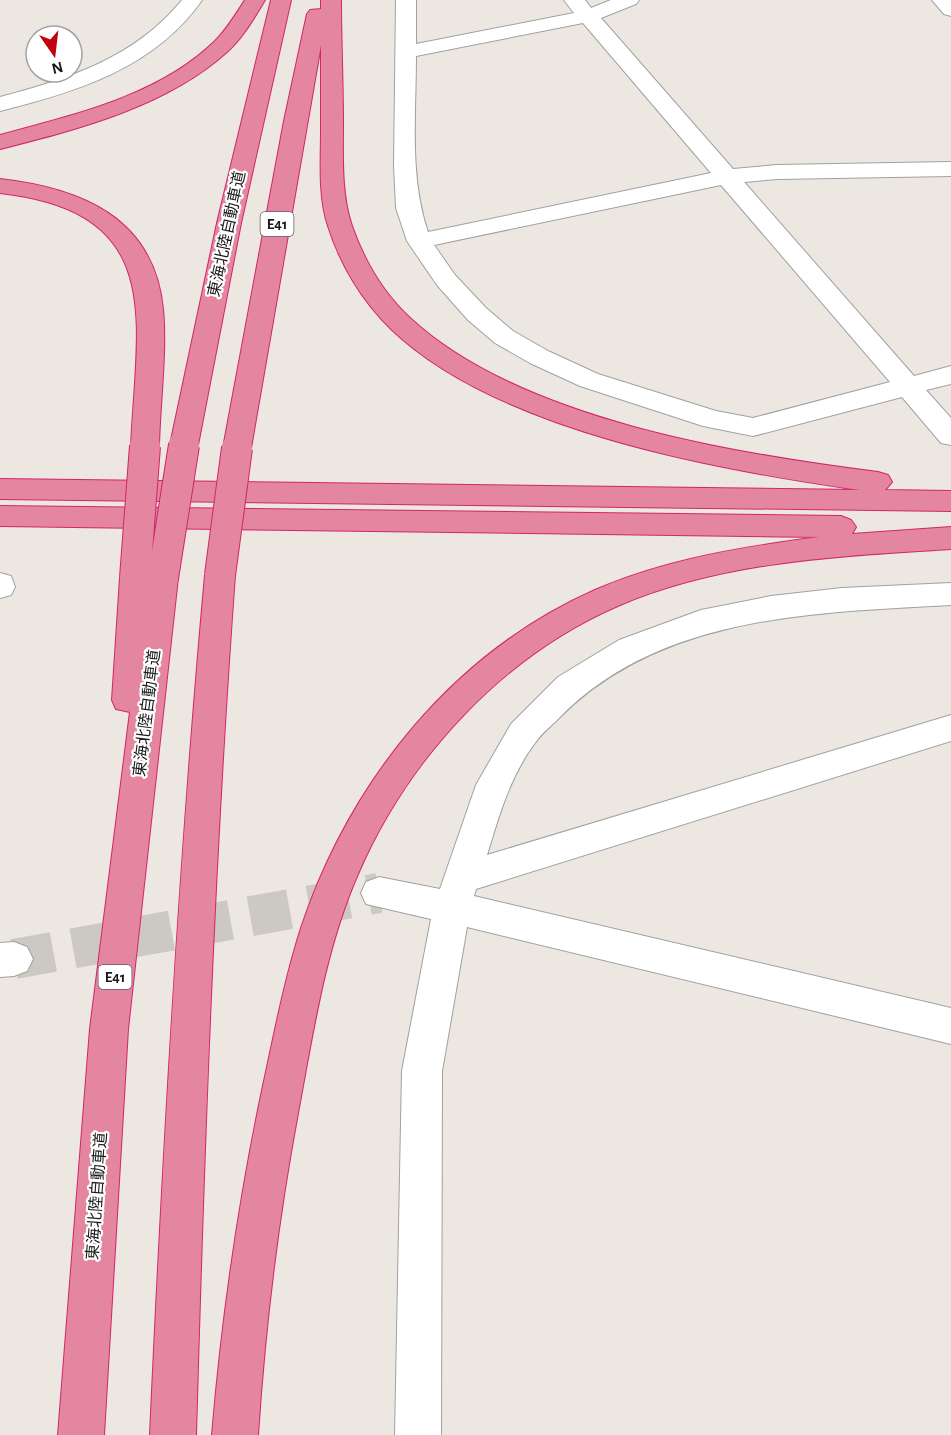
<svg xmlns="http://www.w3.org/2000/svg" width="951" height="1435" viewBox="0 0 951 1435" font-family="'Alegreya Sans','Noto Sans JP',sans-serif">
<rect width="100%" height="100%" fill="#ece7e0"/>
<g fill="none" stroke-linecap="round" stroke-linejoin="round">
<path stroke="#ccc8c2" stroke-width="40" stroke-dasharray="40 20" stroke-linecap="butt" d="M14,959L379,893"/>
<g stroke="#a1a1a1" stroke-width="2">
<path id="minor" d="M182,0H202C155,68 76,92 0,111V97C69,79 136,57 182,0Z
M396,0H416V44L574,13L564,0H585L591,8L611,0H639L636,4L601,18L733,169L777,165L951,162V176L777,179L744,182L914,376L951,366V384L926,390L951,418V445L941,443L902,397L753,436L703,426L580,386L530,363L495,343L468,320L437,285L407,241L396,208L394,166ZM583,23L711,173L428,232C409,177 416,114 416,56ZM721,185L890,382L753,418L716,411L598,374L548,351L513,331L486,308L455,275L434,245Z
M932,0H951V16L944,14Z
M0,573L11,576L15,587L11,595L0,598Z
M951,583V605C814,613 659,614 557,720C550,727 541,734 535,743C510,776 499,816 487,855L951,715V741L476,889L474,896L951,1008V1044L467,927L442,1071L441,1435H395L402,1071L431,919L366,904L361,893L366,882L379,877L440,889L476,785L511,724L558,677L619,640L701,610L771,596L842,588Z
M14,942L27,947L33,959L27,971L14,976L0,977V943Z"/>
</g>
<g stroke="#d2256c" stroke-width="2">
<path id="highway" d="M245,0H265C254,18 243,38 227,52C166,107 78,129 0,149V135C73,115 159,96 215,41C227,29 236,14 245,0Z
M271,0H291L241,223L198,445L194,452L184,454L174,452L170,445L217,223Z
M321,0H341C341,41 343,82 343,123C343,156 341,194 352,226C364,260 383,293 410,318C519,419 734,454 878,472L888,475L892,482L885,490L951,491V511L0,499V479L860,490C719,470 497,431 391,329C362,301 340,264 328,226C318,196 321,162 321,131C321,102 321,74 321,45L251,448L247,455L237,458L227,455L223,448L284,121L307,14L310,10L321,9Z
M0,179C80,188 154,217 163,309C167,350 160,403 159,446L155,453L145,456L135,453L131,446C137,318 167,212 0,193Z
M0,506L841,516L851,520L856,527L852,534L951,527V549C840,556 723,561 620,605C503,655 408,758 358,874C325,949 313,1033 298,1113C278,1220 265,1327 258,1435H212C222,1316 239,1198 264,1081C275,1030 285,978 301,928C350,781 453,653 595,590C666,559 743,547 819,537L0,526Z
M220,564L231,567L235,575C214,861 204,1148 196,1435H150C163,1148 179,861 205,575L209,567Z
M135,567L146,570L149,576L152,570L163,567L174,570L178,578L128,1029L104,1435H58L90,1029L130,712L116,709L112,700L120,578L124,570Z"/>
</g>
<use href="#minor" fill="#fff" fill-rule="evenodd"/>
<use href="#highway" fill="#e4869f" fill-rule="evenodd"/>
<g stroke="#d2256c" stroke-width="32" stroke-linecap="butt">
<path id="highway-bridge" d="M220,575L237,448
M135,578L145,446
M163,578L184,445"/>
</g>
<use href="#highway-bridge" stroke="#e4869f" stroke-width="30"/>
</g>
<g text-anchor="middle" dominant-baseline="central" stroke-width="4.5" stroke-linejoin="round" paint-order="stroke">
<g fill="#fff" stroke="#5f5f5f" stroke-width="1.5">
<rect x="260.5" y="212" width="33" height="24" rx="4.5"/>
<rect x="98.5" y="965" width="33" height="24" rx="4.5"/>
</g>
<g font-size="15" font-weight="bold" fill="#1a1a1a">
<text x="277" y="224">E41</text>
<text x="115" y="977">E41</text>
</g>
<g font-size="16" fill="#1a1a1a" stroke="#fff">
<text transform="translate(227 234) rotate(-78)">東海北陸自動車道</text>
<text transform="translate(147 713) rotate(-83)">東海北陸自動車道</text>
<text transform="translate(97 1196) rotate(-86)">東海北陸自動車道</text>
</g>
</g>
<g transform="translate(54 54) rotate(166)"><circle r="28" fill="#ffffff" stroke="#a3a3a3" stroke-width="1.5"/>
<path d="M0-4.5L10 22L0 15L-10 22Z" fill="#c30210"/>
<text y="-9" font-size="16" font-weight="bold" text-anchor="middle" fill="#1a1a1a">N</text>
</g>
</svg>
